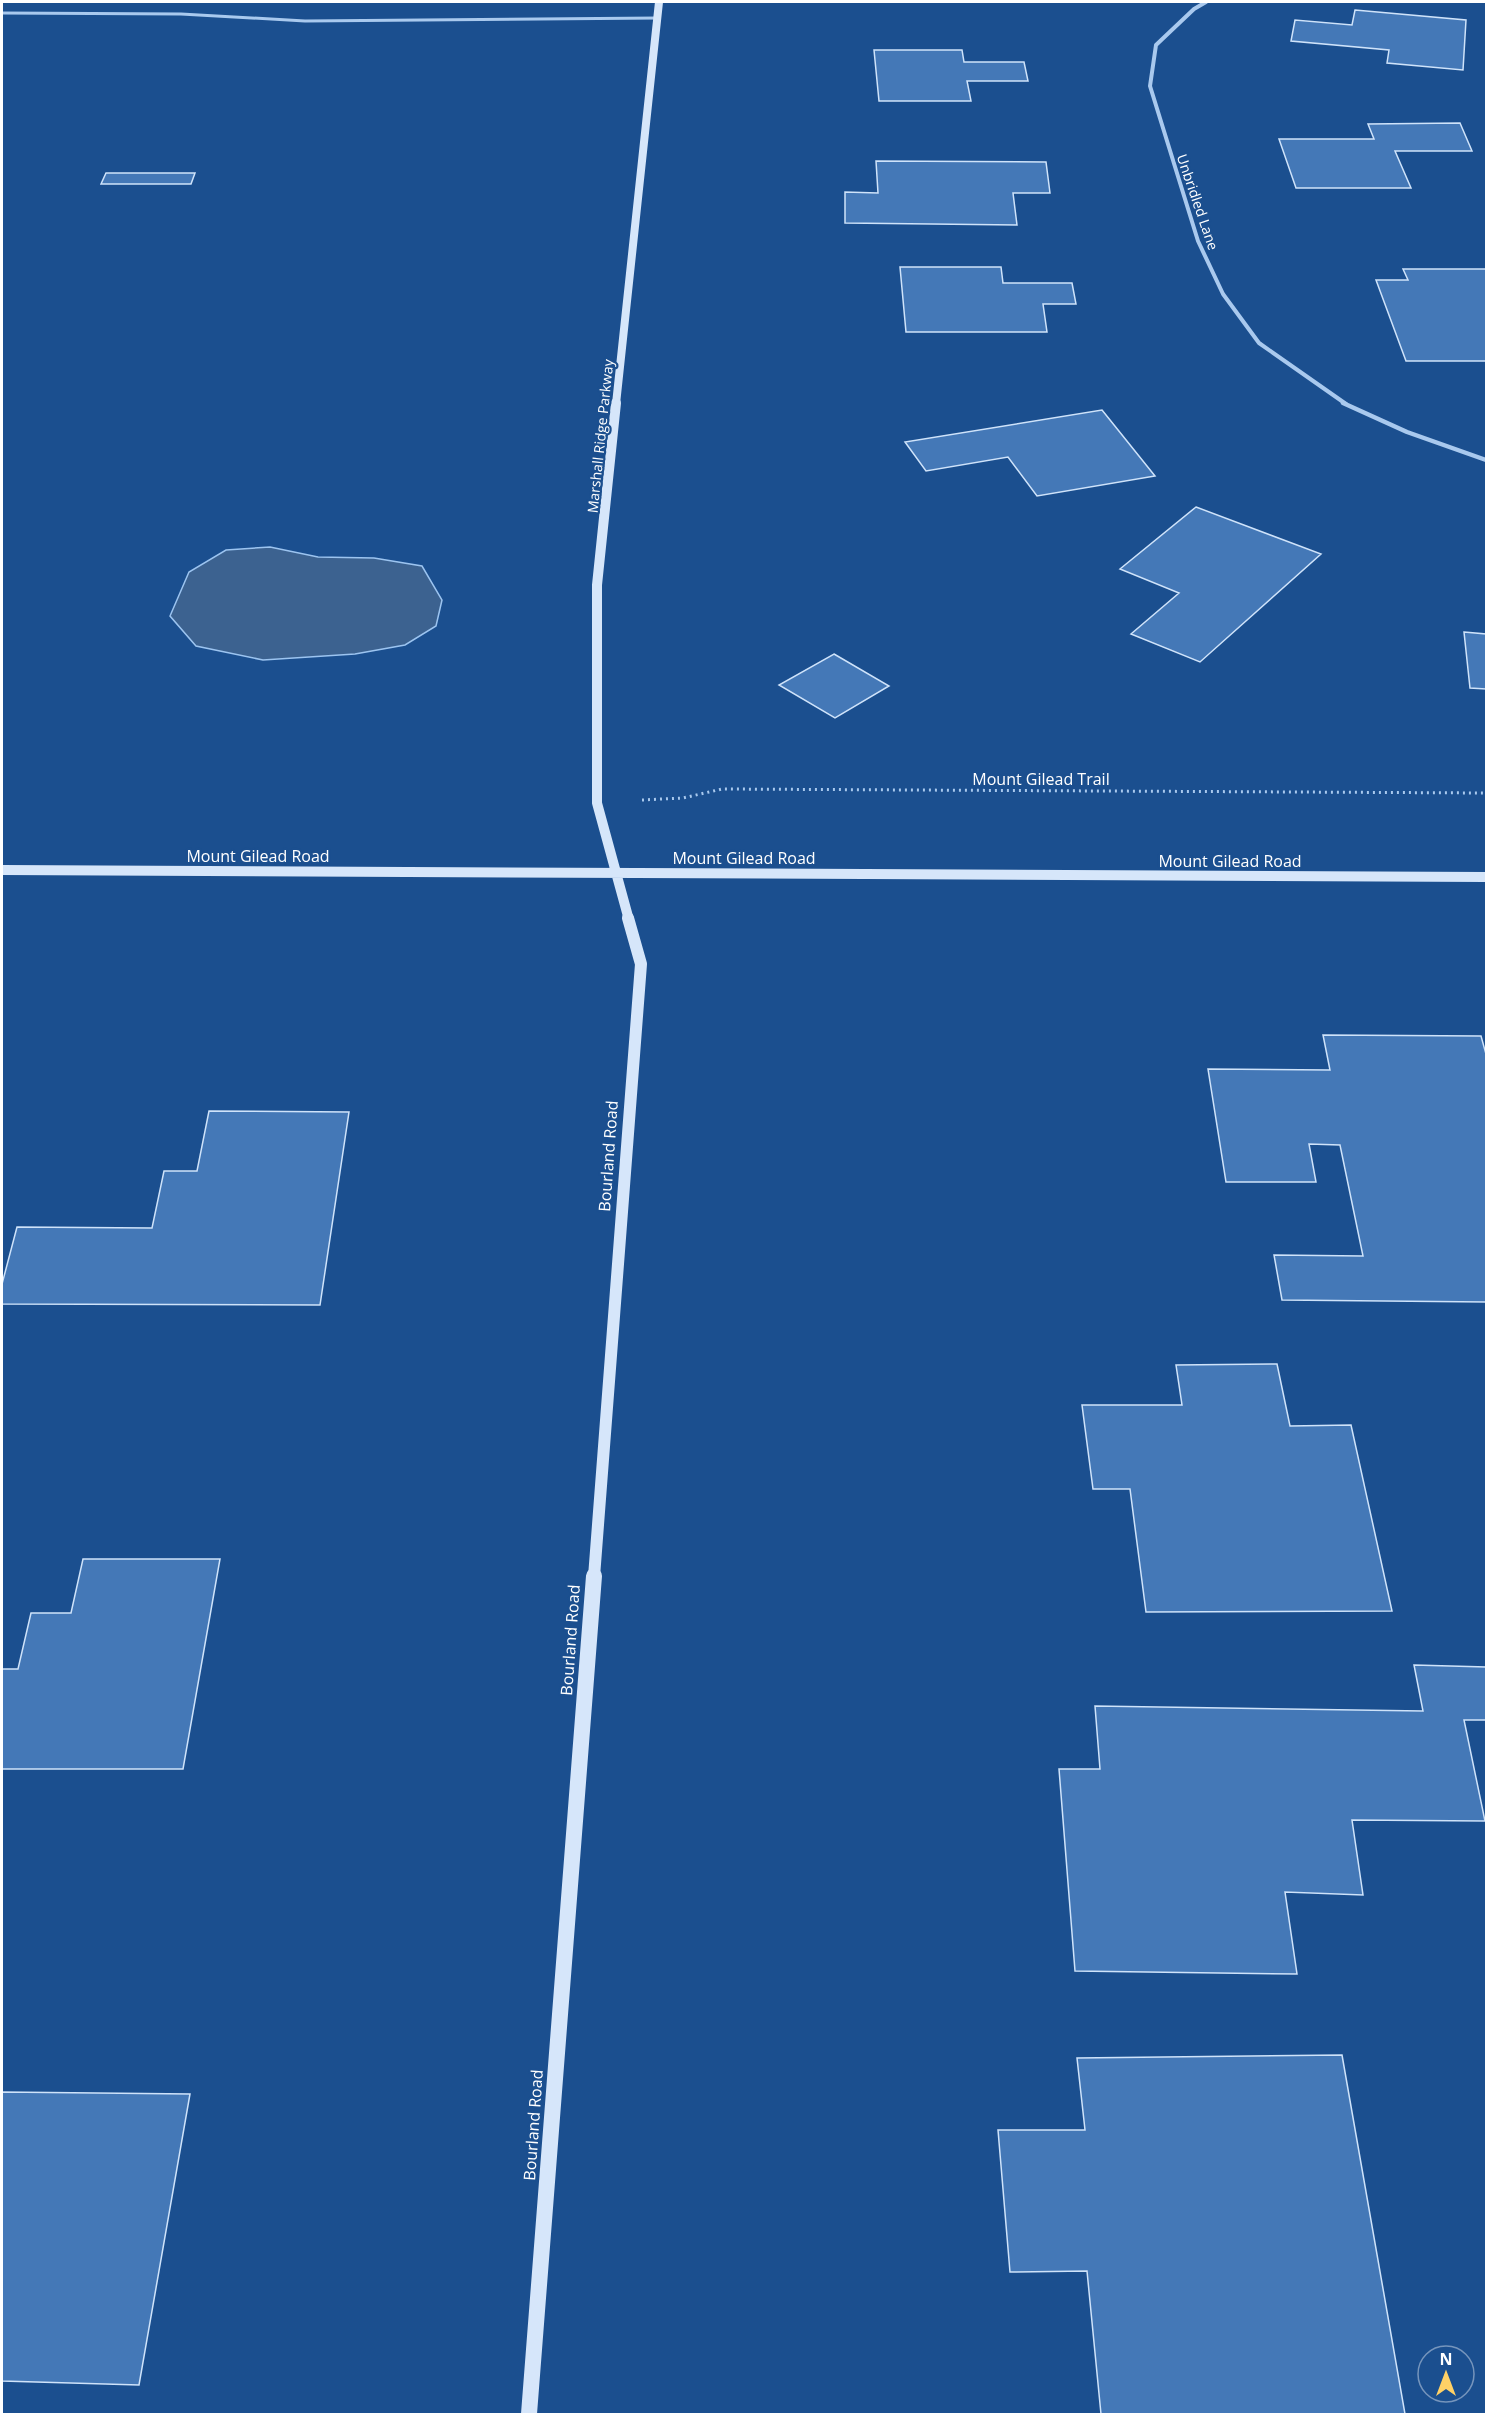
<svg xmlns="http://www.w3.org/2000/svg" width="1488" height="2416" viewBox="0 0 1488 2416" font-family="'Open Sans',sans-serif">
<rect width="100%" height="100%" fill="#1b4f8f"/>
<path fill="#3c6290" stroke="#9cc4f0" stroke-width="1.5" d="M270,547L318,557L374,558L422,566L442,600L436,626L405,645L355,654L263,660L196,646L170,616L189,572L226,550Z"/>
<path fill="#4478b7" stroke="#cfe3fa" stroke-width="1.5" d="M1355,10L1466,20L1463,70L1387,63L1389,50L1291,41L1295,20L1352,25Z
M874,50H962L964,62H1024L1028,81H967L971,101H879Z
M1460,123L1472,151H1395L1411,188H1296L1279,139H1374L1368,124Z
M876,161L1046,162L1050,193H1013L1017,225L845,223V192L878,193Z
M106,173H195L191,184H101Z
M900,267H1001L1003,283H1072L1076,304H1043L1047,332H906Z
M1403,269H1486V361H1406L1376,280H1408Z
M1102,410L1155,476L1037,496L1008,457L926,471L905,442Z
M1196,507L1321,554L1200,662L1131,634L1179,593L1120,569Z
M1464,632L1486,634V689L1470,688Z
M834,654L889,686L835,718L779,685Z
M1323,1035L1481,1036L1486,1054V1302L1282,1300L1274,1255L1363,1256L1340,1145L1309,1144L1316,1182H1226L1208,1069L1330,1070Z
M209,1111L349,1112L320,1305L2,1304V1284L17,1227L152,1228L164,1171H197Z
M1277,1364L1290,1426L1351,1425L1392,1611L1146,1612L1130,1489H1093L1082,1405H1182L1176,1365Z
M83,1559H220L183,1769H2V1669H18L31,1613H71Z
M1414,1665L1486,1667V1720H1464L1485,1821L1352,1820L1363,1895L1285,1892L1297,1974L1075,1971L1059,1769H1100L1095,1706L1423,1711Z
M1342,2055L1405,2414H1101L1087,2271L1010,2272L998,2130H1085L1077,2058Z
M2,2092L190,2094L139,2385L2,2381Z"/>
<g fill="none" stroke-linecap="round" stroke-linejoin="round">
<path stroke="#a9c9ee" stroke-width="3" stroke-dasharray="2 4" stroke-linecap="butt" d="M642,800L683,798L722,789L1486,793"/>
<path stroke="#a9c9ee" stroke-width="3" d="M2,13L181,14L305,21L658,18"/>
<path stroke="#a9c9ee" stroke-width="4" d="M1206,2L1194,9L1156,45L1150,86L1198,241L1223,294L1259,343L1346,404"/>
<path stroke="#a9c9ee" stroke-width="4.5" d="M1343,403L1407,432L1486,460"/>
<path stroke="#d6e6fa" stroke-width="8" d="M616,404L659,2"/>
<path stroke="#d6e6fa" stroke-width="10" d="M616,403L597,585V803L629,920
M2,870L1486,877"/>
<path stroke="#d6e6fa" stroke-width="12" d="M594,1577L641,964L628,918"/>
<path stroke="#d6e6fa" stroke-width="16" d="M529,2414L594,1576"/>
</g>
<g text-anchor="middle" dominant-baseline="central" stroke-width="4.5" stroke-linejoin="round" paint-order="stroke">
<g font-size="14" fill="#fff" stroke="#1b4f8f">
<text transform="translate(1198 202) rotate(71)">Unbridled Lane</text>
<text transform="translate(600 436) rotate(-84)">Marshall Ridge Parkway</text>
</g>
<g font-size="16" fill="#fff" stroke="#1b4f8f">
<text x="1041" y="779">Mount Gilead Trail</text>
<text x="258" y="856">Mount Gilead Road</text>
<text x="744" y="858">Mount Gilead Road</text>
<text x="1230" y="861">Mount Gilead Road</text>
<text transform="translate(608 1156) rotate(-86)">Bourland Road</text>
<text transform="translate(570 1640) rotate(-86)">Bourland Road</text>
<text transform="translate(533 2125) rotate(-86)">Bourland Road</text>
</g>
</g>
<rect width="1488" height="2416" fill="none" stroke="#ffffff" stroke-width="6"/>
<g transform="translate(1446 2374)"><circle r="28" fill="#1b4f8f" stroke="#7695bc" stroke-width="1.5"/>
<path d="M0-4.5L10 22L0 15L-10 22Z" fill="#ffd166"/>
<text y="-9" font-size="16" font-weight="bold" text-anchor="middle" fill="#ffffff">N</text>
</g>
</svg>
